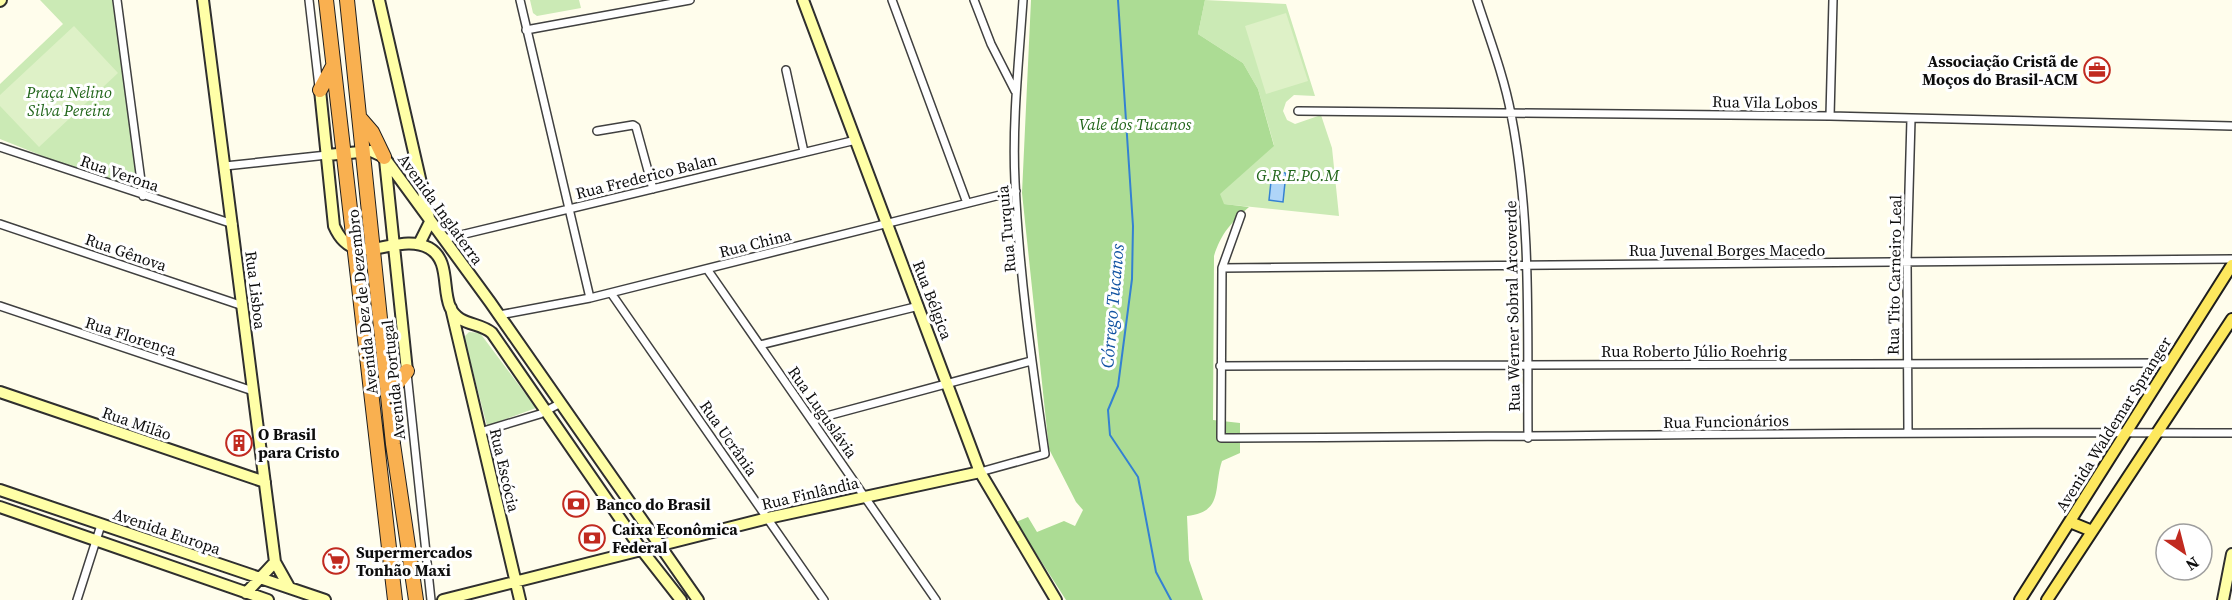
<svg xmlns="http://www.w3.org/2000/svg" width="2232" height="600" viewBox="0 0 2232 600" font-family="'Source Serif 4',serif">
<rect width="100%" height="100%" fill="#fffdec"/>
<path fill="#cbeab5" d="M40,0H117L143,196L0,139V84L63,24Z
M530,0H579L581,8L537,16L533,13Z
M1205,0L1286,4L1315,96L1294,95L1286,102L1283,111L1287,120L1295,124L1321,115L1332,148L1339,216L1223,204L1219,194L1274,145L1258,89L1243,63L1198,34Z
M469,332L480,333L536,408L487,426L464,337Z"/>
<path fill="#acdc94" d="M1031,0H1205L1198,34L1243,63L1258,89L1274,146L1220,194L1224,204L1249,207C1232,222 1221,233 1214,256L1213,420L1240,423V453L1222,461C1213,488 1224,512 1187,516L1189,560L1203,600H1066L1016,522L1028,517L1037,532L1064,521L1075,526L1083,510L1076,502L1049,449L1022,193Z"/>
<path fill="#def1c7" d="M1286,13L1308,81L1266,94L1245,26Z
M74,26L118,73L39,147L0,106V95Z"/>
<path fill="#afd5f8" stroke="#3481d2" stroke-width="1.5" d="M1272,172L1286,173L1283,202L1269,200Z"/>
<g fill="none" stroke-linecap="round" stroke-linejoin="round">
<path stroke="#3481d2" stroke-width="2" d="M1118,0L1133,226L1132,279L1118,386L1108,410L1110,435L1138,477L1156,572L1171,600"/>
<g stroke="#404040" stroke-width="10">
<path id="street" d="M117,0L143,196
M309,0L319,87
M520,0L590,298
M892,0L967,203
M974,0L991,44L1015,91
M1477,0C1489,37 1504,76 1511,114C1532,220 1527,330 1528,438
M526,30L690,0
M786,70L804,152
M1298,111L1830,116L2232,126
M1830,116L1833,0
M597,131L633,125L636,127L653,189
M0,147L233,224
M225,166L327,155
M1241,215L1222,268L1221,438C1558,437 1895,431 2232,433
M0,224L243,306
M444,239L856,140
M1222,268L2232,259
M707,269L936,600
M611,293L824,600
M0,306L253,391
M499,315L590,298L1016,191
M760,345L919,306
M1220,366L2168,363
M407,373L431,600
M812,420L1031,361
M1908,431L1907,262L1911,119
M480,432L540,414L559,404
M980,472L1045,454C1032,364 1019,273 1015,182C1012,122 1019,60 1023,0
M77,600L101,525"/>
</g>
<g stroke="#2f2f2f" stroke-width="14">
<path id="secondary" d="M203,0L275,562L246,593
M379,0L430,222L419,244
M803,0L980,472L1056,600
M0,1L1,0
M320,90L334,226C355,274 396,230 429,248C450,260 442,288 450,307C458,326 480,322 492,333L641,549L681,600
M327,155L371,151L384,157L490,302L698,600
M385,160L407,371
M451,308L520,600
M0,392L265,482
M0,490L325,600
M0,507L268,600
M275,562L289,587
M443,600L768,518L980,472
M2223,600L2232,554"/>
</g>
<g stroke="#1e1e1e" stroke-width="14">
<path id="primary" d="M2070,522L2092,531
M2020,600L2232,265
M2047,600L2232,319"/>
</g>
<g stroke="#1e1e1e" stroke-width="16">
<path id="highway" d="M326,0L395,600
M347,0L393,444L416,600
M320,90L333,66
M359,117L372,132L384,157
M388,395L407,371"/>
</g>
<use href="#street" stroke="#fff" stroke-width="7"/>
<use href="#secondary" stroke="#ffffa7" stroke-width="10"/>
<use href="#primary" stroke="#fde85e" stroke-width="10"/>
<use href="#highway" stroke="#f9b050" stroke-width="14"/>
</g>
<defs>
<g id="office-ring" transform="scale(1.35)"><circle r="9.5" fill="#fff" stroke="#c12a20" stroke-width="1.5"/><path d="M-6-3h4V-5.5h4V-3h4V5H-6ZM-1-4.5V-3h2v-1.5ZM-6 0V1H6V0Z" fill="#c12a20"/></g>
<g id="building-ring" transform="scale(1.35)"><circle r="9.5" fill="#fff" stroke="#c12a20" stroke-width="1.5"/><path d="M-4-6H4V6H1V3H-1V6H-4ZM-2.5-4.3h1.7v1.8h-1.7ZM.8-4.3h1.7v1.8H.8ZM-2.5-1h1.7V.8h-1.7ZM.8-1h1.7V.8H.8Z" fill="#c12a20"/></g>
<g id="bank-ring" transform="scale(1.35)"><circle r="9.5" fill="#fff" stroke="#c12a20" stroke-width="1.5"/><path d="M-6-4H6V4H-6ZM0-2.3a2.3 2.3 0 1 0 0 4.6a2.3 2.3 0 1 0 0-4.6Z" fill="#c12a20"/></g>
<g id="supermarket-ring" transform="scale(1.35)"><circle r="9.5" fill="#fff" stroke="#c12a20" stroke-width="1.5"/><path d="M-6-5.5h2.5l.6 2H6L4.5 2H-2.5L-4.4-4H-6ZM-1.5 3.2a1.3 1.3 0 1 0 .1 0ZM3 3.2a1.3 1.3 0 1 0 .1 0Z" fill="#c12a20"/></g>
</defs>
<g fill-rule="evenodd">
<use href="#office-ring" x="2097" y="70"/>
<use href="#building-ring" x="239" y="443"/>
<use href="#bank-ring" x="576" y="504"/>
<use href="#bank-ring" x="592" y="538"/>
<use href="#supermarket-ring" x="336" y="561"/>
</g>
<g text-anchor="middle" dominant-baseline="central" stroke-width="6" stroke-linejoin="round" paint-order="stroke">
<g font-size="16" font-weight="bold" fill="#0d0d0d" stroke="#fff" text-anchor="start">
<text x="2078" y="61" text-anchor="end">Associação Cristã de<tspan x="2078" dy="18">Moços do Brasil-ACM</tspan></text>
<text x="258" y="434">O Brasil<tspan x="258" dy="18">para Cristo</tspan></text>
<text x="596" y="504">Banco do Brasil</text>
<text x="612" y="529">Caixa Econômica<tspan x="612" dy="18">Federal</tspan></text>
<text x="356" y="552">Supermercados<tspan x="356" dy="18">Tonhão Maxi</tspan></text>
</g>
<g font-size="16" font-style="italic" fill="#22661b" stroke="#fff">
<text x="69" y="92">Praça Nelino<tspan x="69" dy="18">Silva Pereira</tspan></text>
<text x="1135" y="124">Vale dos Tucanos</text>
<text x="1298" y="175">G.R.E.PO.M</text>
</g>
<g font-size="16" fill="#0d0d0d" stroke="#fff">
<text transform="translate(1765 102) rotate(1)">Rua Vila Lobos</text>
<text transform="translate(120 173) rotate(19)">Rua Verona</text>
<text transform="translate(646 176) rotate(-14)">Rua Frederico Balan</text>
<text transform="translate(441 209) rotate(54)">Avenida Inglaterra</text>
<text transform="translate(1006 229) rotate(-95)">Rua Turquia</text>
<text transform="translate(755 243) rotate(-14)">Rua China</text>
<text x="1727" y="250">Rua Juvenal Borges Macedo</text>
<text transform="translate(126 252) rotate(19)">Rua Gênova</text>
<text transform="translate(1894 275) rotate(-89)">Rua Tito Carneiro Leal</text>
<text transform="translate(256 290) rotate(83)">Rua Lisboa</text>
<text transform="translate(933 300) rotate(69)">Rua Bélgica</text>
<text transform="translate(362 302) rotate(-96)">Avenida Dez de Dezembro</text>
<text transform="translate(1512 306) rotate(-91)">Rua Werner Sobral Arcoverde</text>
<text transform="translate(131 336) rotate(18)">Rua Florença</text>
<text x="1694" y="351">Rua Roberto Júlio Roehrig</text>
<text transform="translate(393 380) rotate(-96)">Avenida Portugal</text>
<text transform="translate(823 412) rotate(55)">Rua Luguslávia</text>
<text transform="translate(1726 421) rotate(-1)">Rua Funcionários</text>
<text transform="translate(137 423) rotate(19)">Rua Milão</text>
<text transform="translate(2113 424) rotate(-58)">Avenida Waldemar Spranger</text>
<text transform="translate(729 438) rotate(55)">Rua Ucrânia</text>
<text transform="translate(505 470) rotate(77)">Rua Escócia</text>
<text transform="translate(810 493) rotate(-13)">Rua Finlândia</text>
<text transform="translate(167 531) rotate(19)">Avenida Europa</text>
</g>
<g font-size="18" font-style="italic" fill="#1253a2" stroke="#fff">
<text transform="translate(1112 306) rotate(-85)">Córrego Tucanos</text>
</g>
</g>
<g transform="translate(2184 552) rotate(145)"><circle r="28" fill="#ffffff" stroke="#9e9e9e" stroke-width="1.5"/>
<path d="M0-4.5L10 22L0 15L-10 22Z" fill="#c12a20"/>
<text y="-9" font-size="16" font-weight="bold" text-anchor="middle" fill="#0d0d0d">N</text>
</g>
</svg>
